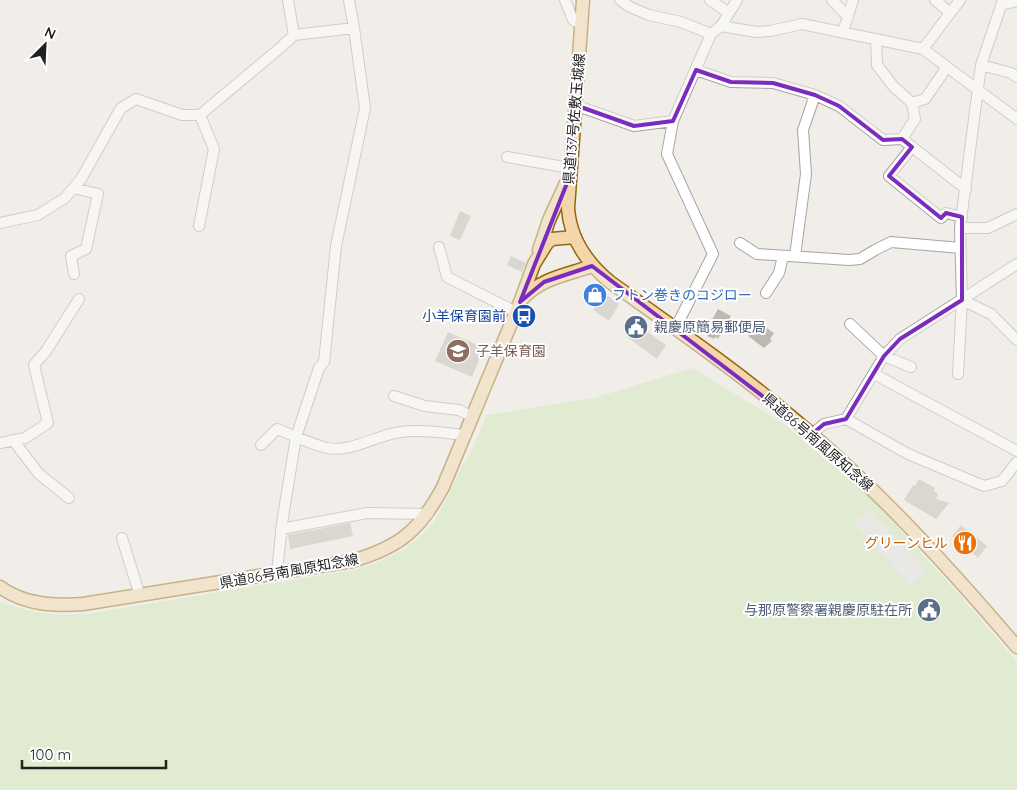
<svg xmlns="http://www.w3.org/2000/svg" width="1017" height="790" viewBox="0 0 1017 790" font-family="Quicksand,'Noto Sans JP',sans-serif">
<rect width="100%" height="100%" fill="#f1eee9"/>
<path fill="#cce6b4" d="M692,368L783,423L872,499L956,591L1017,662V790H0V602C33,613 52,616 87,614L353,570L376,563L403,550L423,534L435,520L445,502L460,469L472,451L486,415L594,398Z"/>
<path fill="#e1e1e1" d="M869,509L927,571L911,586L853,524Z"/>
<path fill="#beb8b2" d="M460,211L471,216L460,240L450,236Z
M511,256L526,263L522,272L507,265Z
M605,294L619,304L609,321L593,310Z
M718,309L731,316L718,339L715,337L714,339L707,336L709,333L706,331Z
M637,317L646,324L643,329L666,345L657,359L627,337Z
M758,322L774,333L770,339L772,341L764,348L748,336Z
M448,332L484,348L472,377L435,361Z
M919,479L935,488L934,491L938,494L936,499L949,503L936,519L904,500L913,485L915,486Z
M350,523L353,536L290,549L288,535Z
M961,525L987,546L978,558L952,536Z"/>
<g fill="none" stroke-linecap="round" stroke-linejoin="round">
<g stroke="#a5a5a5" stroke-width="12">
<path id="minor" d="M288,0L294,35
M565,0L573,20L581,24
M620,0L630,7L649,15L681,22L711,34L721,26L756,32L770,31L802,24L923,49L1017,119
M710,0L729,13
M832,0L848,17
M935,0L950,13
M1001,5L1017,1
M721,26L737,0
M843,32L853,0
M876,40L877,65L893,86L912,103L915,119L902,139
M923,49L960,0
M981,65L1011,73L1017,77
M696,70L731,82L773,83L815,95L839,106L883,140L902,139L966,189
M912,103L925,99L947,67
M575,105L634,126L673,121
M912,147L889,176L941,218L946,213L962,217
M507,157L570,168
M0,223L38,215L65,198L81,179L121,108L136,99L182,115H200L280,48L294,35L354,28
M199,226L214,149L200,115
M960,228H988L1017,214
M740,243L757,254L849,260L860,259L875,250L891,242L961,248
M439,247L447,277L516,312
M795,256L806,174L803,130L815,95
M74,274L71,256L86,249L98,194L74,188
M766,293L779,273L783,256
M962,300L960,228L981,65L1003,0
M850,324L884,356L911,367
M675,329L713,254L667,154L673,121L711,34
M874,374L1017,451
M958,374L962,300L991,314L1017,340
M394,396L425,406L459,410L473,417
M846,419L884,356L900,339L1017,264
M812,434L824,424L846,419L908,454L984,486L1002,481L1017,462
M13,440L39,474L69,498
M0,443L25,438L48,423L34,365L46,351L79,299
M261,445L277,429C293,435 310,444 327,448C351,453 376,435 401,432C422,429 444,433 466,435
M281,529L367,513L428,514
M122,538L140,596
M277,573L282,523L296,437L319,368L324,362L336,246L365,108L354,28L349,0"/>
</g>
<g stroke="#91680e" stroke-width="15">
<path id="major" d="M583,0L568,208C570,239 587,263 610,282C672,326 736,370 795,420C877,488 948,566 1017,647
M539,250L549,220L566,183
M523,298C542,278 566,275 592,266
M0,587C25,605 54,606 83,604L352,561C400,547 420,530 443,487L520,302L534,264L547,243L552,239L575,237"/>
</g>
<use href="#minor" stroke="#fff" stroke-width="10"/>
<use href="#major" stroke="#f4d6ab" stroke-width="12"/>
</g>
<path d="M0 0H1017V790H0ZM696,70L731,82L773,83L815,95L839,106L883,140L902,139L912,147L889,176L941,218L946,213L962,217V300L900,339L884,356L846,419L824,424L812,434L592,266L544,282L520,302L569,178L575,105L634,126L673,121Z" fill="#f1eee9" fill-opacity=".55" fill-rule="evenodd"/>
<path fill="none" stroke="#7b2cbf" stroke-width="4" stroke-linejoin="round" d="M696,70L731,82L773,83L815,95L839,106L883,140L902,139L912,147L889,176L941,218L946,213L962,217V300L900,339L884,356L846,419L824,424L812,434L592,266L544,282L520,302L569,178L575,105L634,126L673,121Z"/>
<defs>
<g id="shop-disc" transform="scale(1.25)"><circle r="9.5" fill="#3f7fe0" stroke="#fff"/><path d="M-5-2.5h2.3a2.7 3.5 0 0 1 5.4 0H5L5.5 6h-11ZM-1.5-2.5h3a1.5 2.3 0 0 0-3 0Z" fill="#fff"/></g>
<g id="bus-disc" transform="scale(1.25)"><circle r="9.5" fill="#1a4fb4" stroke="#fff"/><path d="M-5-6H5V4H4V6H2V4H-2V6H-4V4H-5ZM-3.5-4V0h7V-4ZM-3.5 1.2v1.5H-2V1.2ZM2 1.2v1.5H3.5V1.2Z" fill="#fff"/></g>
<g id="civic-disc" transform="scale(1.25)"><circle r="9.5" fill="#5c6f8a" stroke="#fff"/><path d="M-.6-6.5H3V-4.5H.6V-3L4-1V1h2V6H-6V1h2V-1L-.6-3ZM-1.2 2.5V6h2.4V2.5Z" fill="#fff"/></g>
<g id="school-disc" transform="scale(1.25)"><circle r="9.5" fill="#8d6e63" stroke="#fff"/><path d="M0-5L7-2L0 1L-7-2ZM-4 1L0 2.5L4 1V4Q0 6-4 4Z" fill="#fff"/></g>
<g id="restaurant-disc" transform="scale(1.25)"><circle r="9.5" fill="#e8710a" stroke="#fff"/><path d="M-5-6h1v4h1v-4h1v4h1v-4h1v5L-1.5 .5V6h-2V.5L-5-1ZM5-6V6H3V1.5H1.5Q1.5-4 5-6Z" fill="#fff"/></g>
</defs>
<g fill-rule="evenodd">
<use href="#shop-disc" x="595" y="295"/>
<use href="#bus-disc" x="524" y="316"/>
<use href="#civic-disc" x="636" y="327"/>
<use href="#school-disc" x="458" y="351"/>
<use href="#restaurant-disc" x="965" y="543"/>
<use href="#civic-disc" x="929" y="610"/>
</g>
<g text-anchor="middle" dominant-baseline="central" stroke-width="4" stroke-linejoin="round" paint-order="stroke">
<g font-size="14" fill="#212121" stroke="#fff">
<text transform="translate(574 119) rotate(-85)">県道137号佐敷玉城線</text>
<text transform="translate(818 442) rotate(41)">県道86号南風原知念線</text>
<text transform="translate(289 571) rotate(-10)">県道86号南風原知念線</text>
</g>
<g font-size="14" fill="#366cbe" stroke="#fff" text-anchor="start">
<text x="612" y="295">フトン巻きのコジロー</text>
</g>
<g font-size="14" fill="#164399" stroke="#fff" text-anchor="end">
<text x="506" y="316">小羊保育園前</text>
</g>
<g font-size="14" fill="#4e5e75" stroke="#fff" text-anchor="start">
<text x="654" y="327">親慶原簡易郵便局</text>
<text x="912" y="610" text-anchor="end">与那原警察署親慶原駐在所</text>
</g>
<g font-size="14" fill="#785e54" stroke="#fff" text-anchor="start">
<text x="476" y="351">子羊保育園</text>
</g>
<g font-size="14" fill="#c56008" stroke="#fff" text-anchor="end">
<text x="948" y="543">グリーンヒル</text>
</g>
</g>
<g transform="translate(45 45) rotate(24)" stroke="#ffffff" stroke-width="4" paint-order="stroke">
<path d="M0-4L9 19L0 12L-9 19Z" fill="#212121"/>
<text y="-8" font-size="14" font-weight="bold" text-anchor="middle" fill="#212121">N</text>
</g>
<path d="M22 760v8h144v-8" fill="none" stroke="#212121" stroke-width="2.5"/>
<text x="30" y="760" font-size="15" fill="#212121" stroke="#ffffff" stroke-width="4" paint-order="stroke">100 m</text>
</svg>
